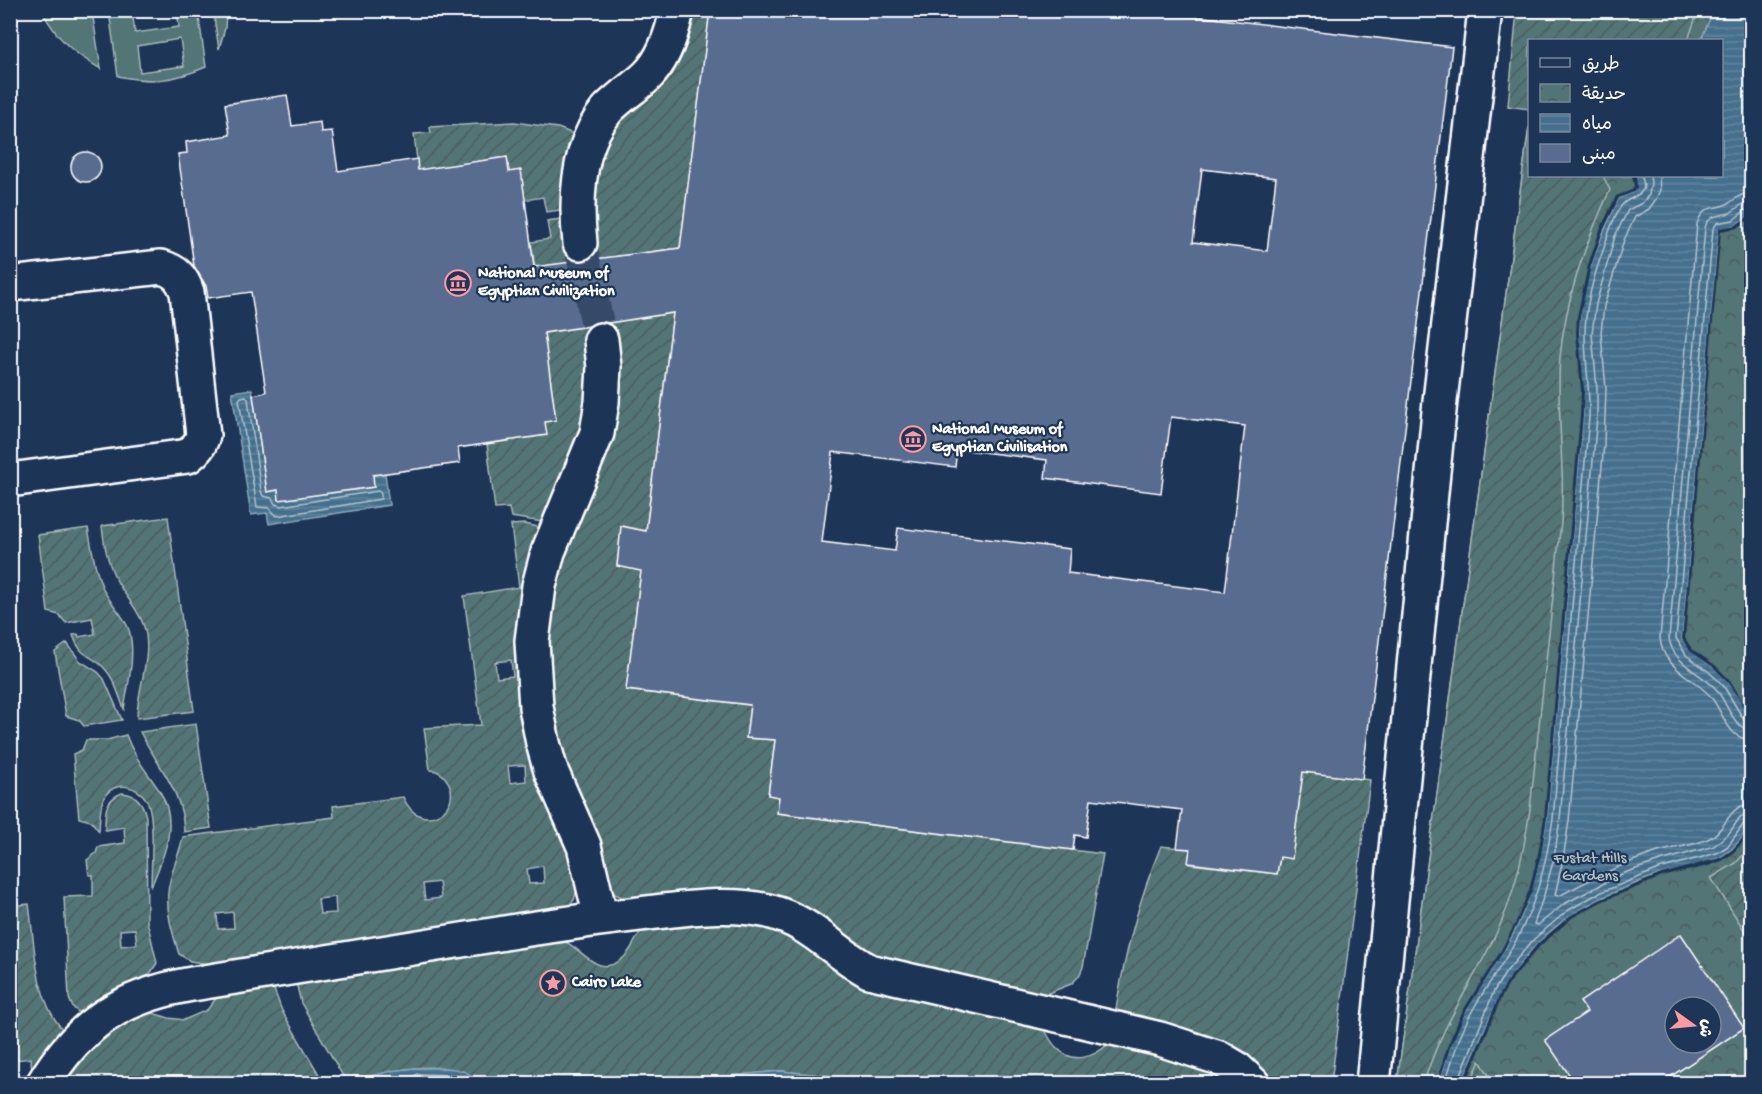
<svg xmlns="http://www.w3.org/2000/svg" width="1762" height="1094" viewBox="0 0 1762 1094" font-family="'Gochi Hand','Playpen Sans Arabic',sans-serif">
<defs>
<pattern id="park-crowns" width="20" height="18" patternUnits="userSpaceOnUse" patternTransform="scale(1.5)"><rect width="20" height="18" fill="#527474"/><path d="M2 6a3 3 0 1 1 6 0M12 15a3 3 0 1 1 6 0" fill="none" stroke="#4e5c5c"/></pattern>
<pattern id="garden-furrows" width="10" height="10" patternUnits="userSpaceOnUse" patternTransform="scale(1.5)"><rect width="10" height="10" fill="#527474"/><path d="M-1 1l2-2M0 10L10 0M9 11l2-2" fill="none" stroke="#4e5c5c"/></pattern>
<pattern id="water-rules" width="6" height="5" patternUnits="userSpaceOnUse" patternTransform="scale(1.5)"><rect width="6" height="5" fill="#456f8d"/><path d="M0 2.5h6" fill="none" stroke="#61859e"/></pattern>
</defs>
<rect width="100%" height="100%" fill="#1d3557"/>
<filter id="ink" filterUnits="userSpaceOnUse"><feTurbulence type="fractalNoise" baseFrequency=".0167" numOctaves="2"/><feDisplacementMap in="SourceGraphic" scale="12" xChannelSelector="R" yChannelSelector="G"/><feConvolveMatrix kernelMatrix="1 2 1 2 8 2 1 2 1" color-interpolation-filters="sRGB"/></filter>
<g filter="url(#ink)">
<path fill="#527474" stroke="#a8baba" stroke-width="1.5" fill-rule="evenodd" d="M42,11H92L101,69C73,53 57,39 42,11Z
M109,11H132L135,33L179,27L177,11H198L206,67C173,81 152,83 118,76ZM180,39L184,66L140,72L137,46Z
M213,11H226L225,28L219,49Z"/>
<path fill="url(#park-crowns)" stroke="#a8baba" stroke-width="1.5" fill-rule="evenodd" d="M1545,11H1751V1083L1397,1084L1529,127L1530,176H1722V40H1541ZM1675,1007H1711V1043H1675Z"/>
<path fill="url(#garden-furrows)" stroke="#a8baba" stroke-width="1.5" fill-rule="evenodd" d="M690,11H710L680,248L597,259L589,214L598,151Z
M1517,11V10L1698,11L1688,40H1530L1529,109L1508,106Z
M514,122L558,128L576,135L567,209L546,212L543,197L525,200L520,170L509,172L507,157L418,170L414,134L431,133L430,127Z
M1529,127L1530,176H1603L1610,190C1585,244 1566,297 1560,357C1557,395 1561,433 1562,471C1563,488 1562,505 1561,522L1530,809C1524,852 1515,895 1496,934C1472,984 1439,1029 1424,1083H1397Z
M568,218L573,262L535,267L531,242L550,239L547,221Z
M673,313L646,531L621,527L617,566L641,571L626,690L750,705L746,738L775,740L768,795L779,797L777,813L1103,854L1083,967L1079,976L1071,984L1041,996L887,964L828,928L637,903L612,893L553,740L542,627L613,355L608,323Z
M589,326L592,351L593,403L549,523L511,517L509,508L495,509L487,444L546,435L545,422L556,420L544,333Z
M168,517L194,711L137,718C137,690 150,663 146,635C143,615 128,600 118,583C108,565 104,546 102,526Z
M525,524L547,529L536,564L567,835L578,886L574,900L565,910L220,966L190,961L179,954C173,934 166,914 168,893C169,875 179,856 183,837L334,817L333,806L403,797C421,839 467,806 446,779C442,773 437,770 430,770L424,728L481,725L464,596L519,587L511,525ZM511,660L513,676L497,678L495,662ZM525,765L526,781L510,783L508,766ZM543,866L544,883L529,884L527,869ZM439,882L441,898L425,900L423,884ZM335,897L336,913L320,914L318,899ZM233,912L234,928L218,929L217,914Z
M88,528C92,549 95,571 104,591C111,604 124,615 129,630C136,654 128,685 124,709C119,696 115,680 105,669C92,654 81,659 73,635L78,634L79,637L95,634L92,618L66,623L59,615L48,612L38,535Z
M67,643L80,661L98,672L104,679L122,720L84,726L79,720L66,716L55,652Z
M196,724L211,828L184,832C183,791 158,767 140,732Z
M126,735C134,757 147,772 159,790C180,822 164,856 151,887C151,865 155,822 148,803C140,785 113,779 104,798C99,808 100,820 99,831L91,821L79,818L73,754L82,750L86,740H107Z
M1303,772L1370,780L1331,1083H1270L1256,1068L1115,1015C1124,956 1138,901 1161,846L1190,849L1189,864L1277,874L1280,857L1292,858Z
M122,793C137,794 143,803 146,817L147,921L157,963L146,980L84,1014C74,1011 72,1007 69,998L64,897L93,896V875H89L87,860L96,853L98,847L125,843L124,827L105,830C105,813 104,800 122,793ZM135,929L137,944L121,946L120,930Z
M1751,846V941L1711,878L1736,863Z
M29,904C35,946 34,999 64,1031L30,1083H11L10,906ZM31,1058L32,1074L16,1076L15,1060Z
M752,920L1040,1024C1047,1031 1049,1040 1056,1047C1072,1065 1094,1058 1109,1043L1197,1061L1236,1083L872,1084L830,1076L781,1071L686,1080L480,1084C451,1053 382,1072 347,1083L301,1003L296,982L561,940C582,946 597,981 623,958C634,949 635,935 645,927Z
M272,984L282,1011L324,1083L57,1084L102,1034L146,1011L169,1018L184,1020L207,1010L218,996Z
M1480,1061L1494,1083H1470Z"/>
<path fill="url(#water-rules)" stroke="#8fa9bb" stroke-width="1.5" d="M1713,11H1751V214L1736,225L1719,229L1682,639C1692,653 1700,657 1713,667C1731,682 1745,703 1752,725C1751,747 1756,814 1747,829C1728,867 1694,864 1658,875C1629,885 1598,898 1572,915C1510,955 1489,1019 1462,1083L1439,1084C1446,1059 1453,1033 1466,1011C1483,981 1504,955 1518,924C1534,890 1541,855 1547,818L1583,416C1584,389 1579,361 1579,334C1579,287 1599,240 1619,198L1634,192L1636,176H1722V40H1701Z
M252,389L267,491L278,490L280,500L374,487L373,475L385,473L389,505L269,524L267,513L251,515L232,392Z
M416,1068C438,1068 465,1064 480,1083L425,1084L405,1080L378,1083H347L391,1071Z
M781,1071L830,1076L872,1083H555L686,1080Z"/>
<path fill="#1d3557" d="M1632,176H1636L1637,187L1634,192L1619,198L1603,231L1591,266L1580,317L1579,333L1584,390L1583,416L1547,818L1541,855L1532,891L1517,925L1502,954L1465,1013L1450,1048L1439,1083L1436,1084L1447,1047L1462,1012L1500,952L1515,924L1529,890L1538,854L1544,818L1580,416L1581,390L1576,333L1577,317L1588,265L1600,230L1616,196L1632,190L1634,186Z
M1751,214L1752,218L1737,228L1721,231L1685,638L1692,649L1715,665L1730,680L1751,715V725L1739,698L1728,682L1713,667L1690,651L1682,639L1719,228L1736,225Z
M1751,819V829L1743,842L1733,853L1722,861L1708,866L1662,877L1601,902L1572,918L1540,946L1513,978L1502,996L1466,1084L1462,1083L1500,994L1511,976L1538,943L1571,915L1599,900L1661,874L1720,858L1732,850L1741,840Z"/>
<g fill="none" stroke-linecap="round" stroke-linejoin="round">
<path stroke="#b5c5d1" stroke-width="1.5" d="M1650,176L1651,183L1649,195L1642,203L1628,210L1615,236L1596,304L1592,333L1597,389V417L1560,819L1554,858L1544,895L1534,924L1538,925L1564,904L1624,873L1657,862L1714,846L1730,832L1740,817L1752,813
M1659,176L1660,190L1656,199L1649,209L1635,217L1624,240L1604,306L1601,333L1606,389L1604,444L1569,821L1563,859L1555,895L1559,896C1589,880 1619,865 1652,854C1671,847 1693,847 1710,838C1728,828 1728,804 1752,804
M1752,193C1741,193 1737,198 1729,203C1714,211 1704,203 1697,224L1660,638C1662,668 1694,677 1711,697C1720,708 1724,724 1734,733C1739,738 1745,739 1752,740
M1752,202L1744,203L1730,213L1713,217L1707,222L1705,228L1669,638C1672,663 1701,673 1716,689C1727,702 1733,729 1752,731
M1752,209L1746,210L1733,220L1717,223L1713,229L1676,638L1686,655L1709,672L1723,685L1744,720L1752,723
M246,396L248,399L261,491L263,496L272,498L275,504L281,506L378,491L381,493V499L277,516L269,508L257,507L239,400L241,397Z
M415,1084L414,1076L417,1074L455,1075L472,1084
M710,1084L781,1077L838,1084
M1445,1084C1452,1060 1459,1036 1470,1015C1486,985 1508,959 1522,929C1539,894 1547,857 1553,819L1589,417C1590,389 1585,361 1585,334C1585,304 1594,275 1604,248C1608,234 1613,217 1622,205C1629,195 1652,197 1641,176
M1457,1084L1494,991L1506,972L1534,939L1567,911L1597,894L1659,869L1717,853L1728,846L1745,822L1752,820"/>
</g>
<path fill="#596c90" stroke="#fff" stroke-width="1.5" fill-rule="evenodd" d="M710,10H1146L1452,47L1362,779L1303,772L1292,859L1280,857L1277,874L1188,863L1190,849L1177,848L1182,810L1091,799L1086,837L1075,835L1073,850L777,813L779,797L768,795L775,740L746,738L750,705L626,690L641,571L617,566L621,526L646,531L673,313L609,323L598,322L589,326L544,333L556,420L545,422L547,435L458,448L460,463L373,475L374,487L279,500L278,490L267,492L253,395L266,392L251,292L208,298L206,286L194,266L178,154L187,153L186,142L230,135L225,104L287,95L292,126L320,122L321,132L332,131L338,171L417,159L418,170L507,157L509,172L521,170L534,267L680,248ZM1202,169L1276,178L1267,251L1193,242ZM1171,417L1245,426L1225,592L1068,573L1070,549L898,528L895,551L822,542L833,452L955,467L957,449L1047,460L1045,478L1161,493Z
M71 167a15 15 0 1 1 30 0a15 15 0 1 1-30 0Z
M1681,934L1744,1028L1661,1083H1575L1545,1040L1587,1012L1580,1002ZM1675,1007H1711V1043H1675Z"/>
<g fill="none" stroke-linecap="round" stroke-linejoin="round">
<path stroke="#344968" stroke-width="33" stroke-dasharray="33 16" stroke-linecap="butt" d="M580,243L601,340"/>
<g stroke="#fff" stroke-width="38">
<path id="minor" d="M580,243C575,198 577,147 607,110C618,98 634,88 646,77C664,60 672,34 677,10
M10,284L161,267C176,271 182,278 187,292L203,435C200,445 196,450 188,456L10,480
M601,340L604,367L602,402L597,433L548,552L539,586L532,641L536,707L543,743L551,771L584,846L601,918
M43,1084C80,1023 122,996 192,984C304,966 416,947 529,929C574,922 619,916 664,911C698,907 734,903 768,911C812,922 832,951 869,971L1160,1039L1219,1058L1236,1068L1253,1084
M1373,1084L1440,401L1485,10"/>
</g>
<use href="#minor" stroke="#1d3557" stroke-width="33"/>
</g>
</g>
<defs>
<g id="museum-ring" transform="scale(1.35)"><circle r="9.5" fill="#1d3557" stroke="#ff9aa2" stroke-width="1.5"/><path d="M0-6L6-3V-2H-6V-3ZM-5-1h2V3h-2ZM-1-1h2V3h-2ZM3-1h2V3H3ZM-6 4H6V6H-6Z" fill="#ff9aa2"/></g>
<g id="sight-ring" transform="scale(1.35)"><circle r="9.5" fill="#1d3557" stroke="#ff9aa2" stroke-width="1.5"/><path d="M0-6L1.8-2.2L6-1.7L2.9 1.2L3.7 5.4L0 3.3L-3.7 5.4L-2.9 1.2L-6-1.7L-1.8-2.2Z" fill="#ff9aa2"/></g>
</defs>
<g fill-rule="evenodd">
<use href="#museum-ring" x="458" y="283"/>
<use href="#museum-ring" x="913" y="439"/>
<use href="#sight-ring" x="553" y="983"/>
</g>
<g text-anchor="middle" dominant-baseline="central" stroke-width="4.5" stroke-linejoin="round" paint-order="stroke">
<g font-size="16" font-weight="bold" fill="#fff" stroke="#1d3557" text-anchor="start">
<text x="478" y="274">National Museum of<tspan x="478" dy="18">Egyptian Civilization</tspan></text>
<text x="932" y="430">National Museum of<tspan x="932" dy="18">Egyptian Civilisation</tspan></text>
<text x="572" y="983">Cairo Lake</text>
</g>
<g font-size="16" fill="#b1c0c0" stroke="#1d3557">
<text x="1590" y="859">Fustat Hills<tspan x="1590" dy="18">Gardens</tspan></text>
</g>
</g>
<rect width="1762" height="1094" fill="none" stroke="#1d3557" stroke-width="36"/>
<rect x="18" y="18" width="1726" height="1058" fill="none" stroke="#fff" stroke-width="2" filter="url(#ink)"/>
<rect x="1528" y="39" width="195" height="138" fill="#1d3557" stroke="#77869a" stroke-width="1.5"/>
<rect x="1540" y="58" width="30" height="9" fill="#1d3557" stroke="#77869a" stroke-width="1.5"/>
<text x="1582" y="69" font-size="18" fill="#ffffff">طريق</text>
<rect x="1540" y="84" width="30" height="18" fill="url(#park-crowns)" stroke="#77869a" stroke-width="1.5"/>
<text x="1582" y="99" font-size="18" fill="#ffffff">حديقة</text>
<rect x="1540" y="114" width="30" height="18" fill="url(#water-rules)" stroke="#77869a" stroke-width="1.5"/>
<text x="1582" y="129" font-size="18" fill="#ffffff">مياه</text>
<rect x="1540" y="144" width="30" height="18" fill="#596c90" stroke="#77869a" stroke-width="1.5"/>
<text x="1582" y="159" font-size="18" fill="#ffffff">مبنى</text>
<g transform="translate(1693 1025) rotate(105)"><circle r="28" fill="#1d3557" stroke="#77869a" stroke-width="1.5"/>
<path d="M0-4.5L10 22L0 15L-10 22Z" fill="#ff9aa2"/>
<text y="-9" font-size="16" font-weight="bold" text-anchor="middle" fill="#ffffff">ش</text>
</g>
</svg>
